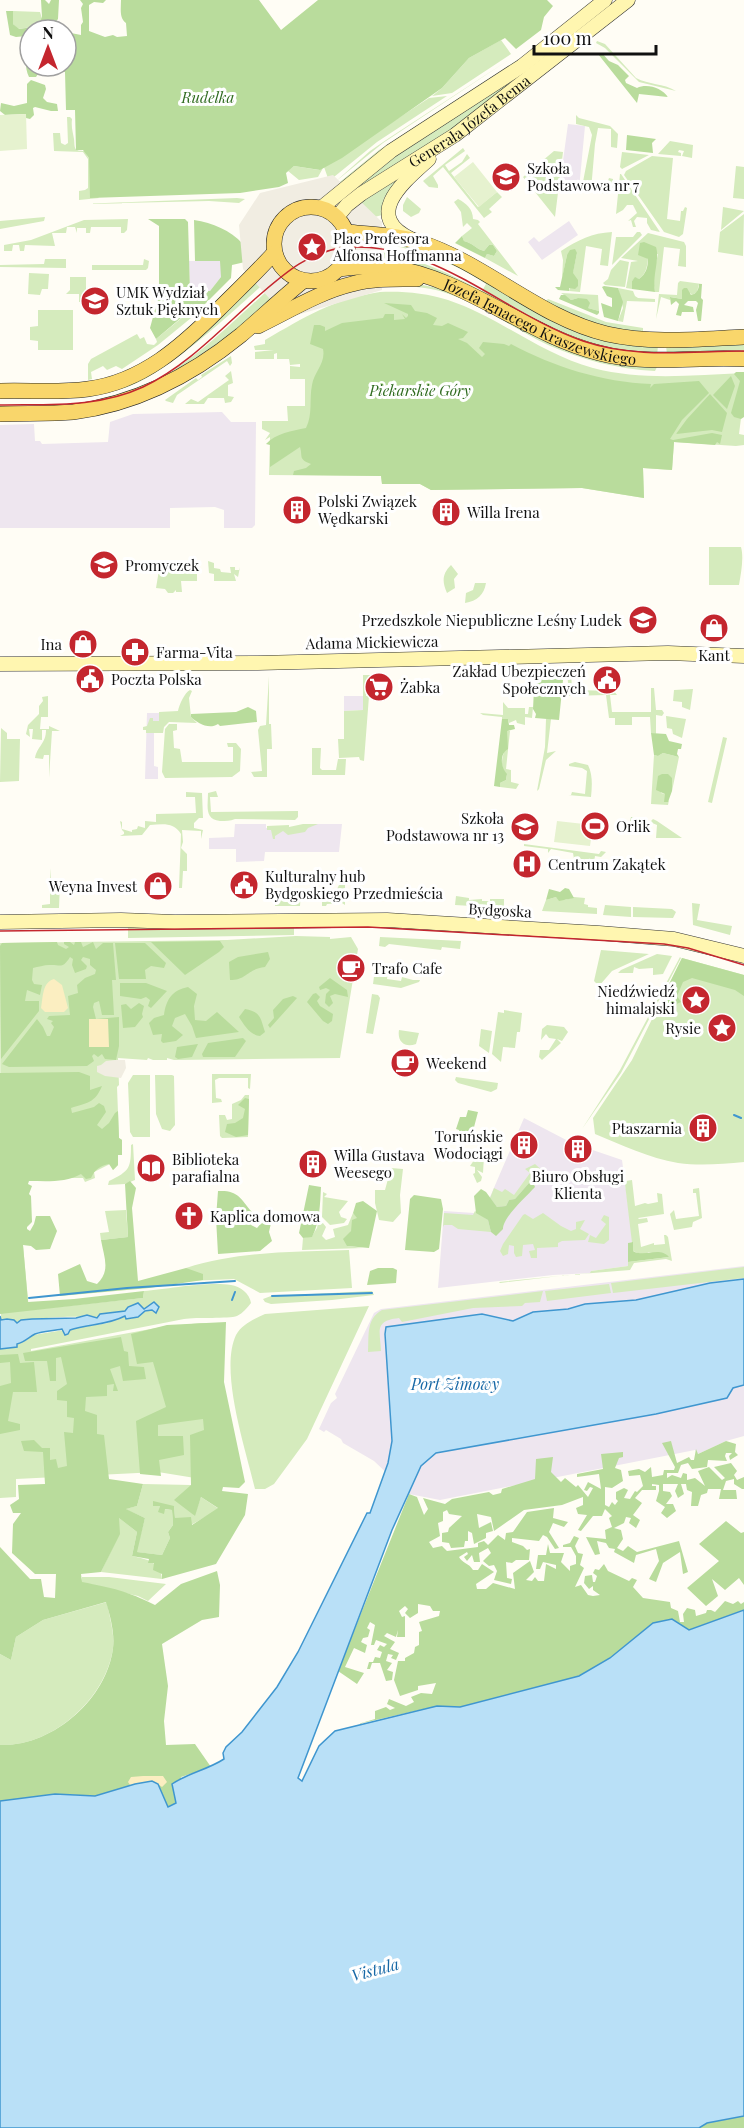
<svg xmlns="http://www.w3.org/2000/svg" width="744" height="2128" viewBox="0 0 744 2128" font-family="'Playfair Display',serif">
<rect width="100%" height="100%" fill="#fffdf5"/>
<path fill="#eee6ef" d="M568,124L585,126L579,189L571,188V191L559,190Z
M569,221L578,235L542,260L528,242L534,237L539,242Z
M189,261H221V277L210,291H190Z
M222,412L231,422H256L255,525L252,528H224V510L215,507L170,508V528H0V425L34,424L35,441H40L42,444L108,442L110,422L133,414Z
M344,696H363V710L344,711Z
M147,713H163L162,733H154V766L158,767V779H145Z
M235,824H266V828H303V824H342L339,852H265L264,861L236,862V849H209V838L234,837Z
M524,1118L572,1143L622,1160L633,1242L628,1243V1266L591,1271V1273L553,1275L438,1288L444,1211L474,1213L487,1204Z
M744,1266V1436L726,1441L698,1454L695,1450L440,1500L409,1494L374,1461L343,1443L341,1439L326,1430L324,1432L319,1429L331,1403L337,1398L335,1394L374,1313L381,1309Z"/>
<path fill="#d5ebbd" d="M13,11L40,12L44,25L48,30L39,26L18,29L13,24Z
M570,34L573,37L444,137L380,174L347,199L344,196L387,160Z
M501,40L511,54L452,93L432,96L442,88L469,58Z
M597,41L605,44L636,78C649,85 663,83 676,91L639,82L605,48L596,43Z
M513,57L383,143L335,182L370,151L389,138Z
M516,61V64L336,189L335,186L379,150Z
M447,96L377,142L329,181L324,167L429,98Z
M576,115L579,118L610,126L618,134L617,148L611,147V129L598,128L595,144L591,190L604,192L609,178L613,179L612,191L609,194L571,189L582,187L592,135L589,127L576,124Z
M67,117H70L72,119C71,128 73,132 74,139C75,148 73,151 85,151L88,157L93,160L97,196L99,198L79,200V191L85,190L88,188V159L83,152L54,151L53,133H60L61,143L65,145L68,143Z
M670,141L693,145L692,158L682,156L684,151L679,150L678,152L681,153V156L658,154Z
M463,148L465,151L445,165L449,171L462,162L467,154L470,158L451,173L478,207L497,192L502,197L489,209L492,212L484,218L443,167L433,176L438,185V188L429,187L423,181Z
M554,151L563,152L555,217L523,177Z
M622,152L649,155L622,169L620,167Z
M652,156L673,158L667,219L680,221L681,211H683L685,207L687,208L683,234L679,237L664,232L624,175L626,171Z
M294,166L319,170L323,168L318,177L299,180L288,171Z
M736,166L744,167V199L733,198Z
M404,172L384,198L382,215L371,218L356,206L367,195Z
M620,174H621L660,232L651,230L647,223V218L637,217L634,221L636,227H633L631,220L628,221L637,213L633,205H627L623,210L616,214Z
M407,197L421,209L419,213L411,217L403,211V205Z
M237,198L245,199L239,203L209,201L79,204Z
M458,199C466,203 473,209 473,219L478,220L480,222L478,224L518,276L485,258L487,254L494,256L497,251L493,245H489L484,251C476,249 473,243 464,241L462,236L472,228L467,223L463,227L461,212L454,202Z
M723,207L744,211L721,230Z
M744,214L743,256L718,252L720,232Z
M45,217L44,221L0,229V221Z
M128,219L127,230L124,233H121V227H91L90,233H86V228H77V233L75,227H67L66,233H52L55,246L25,245L24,251H20L19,245H13L12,251H4V245L31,240L84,220Z
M612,232L608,266L600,265L602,249L586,246L580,292L569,291L577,253L567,255L562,279L563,260L561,251C578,240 592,233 612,232Z
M637,232H640L642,235L612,265L616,237H633Z
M648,233L684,242L686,246V267L678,266L680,249L664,247L659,292H655C652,278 655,267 658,254L644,256L648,259C647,267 646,274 639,279L635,278L632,281V289L626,288L631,262L638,261L621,258Z
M390,241L439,255L549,316L658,345L657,357L606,350L383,263L368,249C415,258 440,268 482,291L486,284C452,261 410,246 369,242Z
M45,259H66V268L0,267V265L44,264Z
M144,259L149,261L148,268L146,270H92V265H143Z
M620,260L629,262L625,287L605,285L603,283L608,279L611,270Z
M29,273L49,274L48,289H42L40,295L28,294Z
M262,275L268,280C237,307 149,393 110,390Z
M70,277H86V302H79V294H66L70,290Z
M680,281L702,284H699L697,292L692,295L690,293L682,299L671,297L670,300L661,297L656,319L659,294L677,295L678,283Z
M418,284L447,290L547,340L657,367L655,371C617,369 582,360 548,345C514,329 484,306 449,294C433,288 417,287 400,285Z
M273,286L279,296L227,337L158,384L136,394L105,402L57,409V405C73,405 88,405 103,402C172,387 222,330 273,286Z
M618,288L633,291L635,296L638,298L655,299V302L627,301L623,322L618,321L623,308Z
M380,292C403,291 426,293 448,300C499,317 541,354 593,368C643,381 693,375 744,373V394L739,434L744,435V445L736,446L674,442L672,470L643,468L644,498L582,488L431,490L420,484H382L381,476L269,475L270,437L265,440L270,433L262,429V421H288L287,406H305V379H290V366L300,367V364L290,365L289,359H277V353L274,354V359H255V352L274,350H255L254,346L265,344V340C305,317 333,299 380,292Z
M561,293L598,295L599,311L588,308L583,300L578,298L571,300Z
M548,299L606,322L643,328V335L597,326L545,302Z
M38,310H73V350H38V341L30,340V327L38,326Z
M189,312L191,318L158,345L122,369L116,366L107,370L103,366L91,372L92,379L88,380V364L91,359L137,334L140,339L144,337L147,344L154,345L157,342L156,339Z
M744,341V353L667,355L666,345Z
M231,356L232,363L230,366L227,361L177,395L173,403L166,401L165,400L196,378L198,380L202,377L201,375Z
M231,371L233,383L228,385V396L234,397L231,402L225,403L224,398H208L204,404H185L191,399L198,402L229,380L225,376Z
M709,547H741C744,558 741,573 739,585H709Z
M165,560H170V565H179V561H197V581H181L182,592H176V590L173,593H168L165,589L156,588L160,564L164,563Z
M208,561L214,563V568L220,569L221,572L231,573L230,567H235V570H239L240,567L238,577L234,574L236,581H214V574L209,573Z
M451,565L458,574L454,579L455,588L447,593C442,582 442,574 451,565Z
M475,583H486C484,595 477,601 465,603L466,593L473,590Z
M567,670H571L572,690L614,691L617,695H610L612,712H651V688H654L656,710H662L664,713L662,716L656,715V734L651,733L650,717H632V725H615V718H609L606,695L569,696Z
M363,675H371L370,688L366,689V696H369L364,761L360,760L359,757L339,758L338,739H344V711L363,710Z
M269,676V724H271L272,749H267V777H254L250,770L251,772L262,771L258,730L260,726L266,725Z
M693,689L690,710L682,707V702L673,701L674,690Z
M190,690L192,691L189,698L191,717L197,723L169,722L164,727L163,733H146V730H143V727L147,726L150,718H153V721H159V712L178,711C179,705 185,692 190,690Z
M48,696V717H41L40,729H49V726L60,731H52L49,778V755H44L43,759L35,758C37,746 46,744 46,730H42V740L32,739L33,729H29L30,737L26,734L28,725L39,714V706L43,701L42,697Z
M503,702L508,708H525V714H528L529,707H533L532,718L525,717V725L517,723L516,720L509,723L508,719H502V717L483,715L480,713L503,715Z
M666,716L686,719L682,738L673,734L672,729L667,728Z
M546,719H551L547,753L556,751L546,760L539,789L537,791L545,747Z
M169,724H177V730L173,731L174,748L180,749L182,762H233V747H228L227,743H236L241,749L240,771L232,777L165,778L162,772L165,729Z
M1,728L7,733V739H20L19,781L0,782Z
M507,730L510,731L506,769L511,770V782L519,784L516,789L500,787V783L506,780L507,775C498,765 503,756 506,746C508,741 506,736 507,730Z
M723,737L727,738L712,803L708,802Z
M312,748H321L320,768L322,770H336L338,759H346L345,775H312Z
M663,753L679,757L672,791V778L661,793L665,794L667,802L669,800L668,805L651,804L654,755L658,756Z
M575,762L588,765C593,775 592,787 591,797L568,795H571L572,792L585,794L587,771L582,768L569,766V764Z
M216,791L218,797H210L211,812L298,811V817L295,820L235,819C230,821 226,821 220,821C204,820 208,805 208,793Z
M186,792L202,793L203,818H199L194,823V828L203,830L201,839V831L182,830L183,842L181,848L187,854V871H183L182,888H179L181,834C174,822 163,824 150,825L142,835L120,836L124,834V832L122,830L120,821L122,822V829L132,832V830L137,829L138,826L145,828V821L156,822V814L196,813L195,797H186Z
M653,819L657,821L682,838H656L657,825L650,822Z
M303,824H318L308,828L305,832L288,835L283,831L275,836V839H273L271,830H267V826L289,825V827Z
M524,844L599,854L601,851L606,852L601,857L595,856L593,870H599V872C588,870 586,862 574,859L573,853L551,849L548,853V849L524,846Z
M50,868L51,881L60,882L59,908H42V905L50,904Z
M339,885H345V905L342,903L327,904L326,906H322V891H336Z
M276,889L277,893L291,892V889H301L300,906H275Z
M456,896L469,898V900L482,899V901H490V899H504V908L455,905Z
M556,897L565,900L574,897L585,898L584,904L588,905V907L597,908V914L542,911L546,900Z
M692,903L700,904L697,920L732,926L730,935L693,925Z
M605,905L631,907V917L603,915Z
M633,907L672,909L676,912L673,918L633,917Z
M128,925L294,926V935L128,938Z
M296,936L330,937V939L351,937L358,949L340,1058L174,1060L167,1058V1060H153L148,1058L147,1060L118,1058L119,1085L117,1087L119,1138L122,1140V1155H118V1165L113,1170L110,1164L94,1172L95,1178L85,1182L83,1178H28L23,1245L29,1310L143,1298L144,1291C167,1289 209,1281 231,1285C240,1286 250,1294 251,1303C247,1308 243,1313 237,1316C229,1319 196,1317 184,1319L31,1349V1351L156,1328L200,1323H217L232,1484L158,1472L16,1479V1497L0,1498V1349L17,1347V1344L27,1340L33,1335L108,1323L113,1320L152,1310L151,1305L144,1310L100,1314L97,1318C86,1315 24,1317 17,1324L14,1320L7,1319L1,1320L0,943L227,940Z
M380,937L461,941L460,949L442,947L441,950L389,944L385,947L379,946Z
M601,950L649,954L612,971L599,986L594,981Z
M657,954L672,956L663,974L653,975V968L639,969L634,967L633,973H618L621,970Z
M680,957L681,958L621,1073L582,1129L620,1070Z
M682,958L744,975V1162C722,1164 700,1166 678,1163C649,1158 622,1145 595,1134L593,1118L632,1060Z
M375,969L388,971L387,979L401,981L402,977L413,980H420L419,982L401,988L373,984Z
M372,994L378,995L380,998L373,1034L366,1033Z
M504,1010L522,1013L520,1032H517L515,1048L503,1047L501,1062L492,1054L498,1012L504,1013Z
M547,1025L564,1027L568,1032L562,1041L557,1039L561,1043L542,1060L539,1057L540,1050H549L556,1039L549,1038L546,1034L541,1040L542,1029Z
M481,1029L492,1031L489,1053L479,1046Z
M399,1030L419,1033L416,1044C405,1048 397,1042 399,1030Z
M212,1074H251L250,1089L248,1088V1078H219L215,1080L216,1098L221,1099L222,1102L212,1103Z
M133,1075H150V1137H133L130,1132L128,1083Z
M155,1075H172L174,1076L175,1125L170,1131L162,1129L156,1114Z
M456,1077L498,1083L497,1089L491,1092L458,1083L455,1080Z
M245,1095H249L248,1137L222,1138L220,1136L219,1115H225L227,1120L232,1119V1104L241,1100Z
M133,1144L135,1180L125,1184L108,1185L109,1181C130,1171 131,1168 131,1145Z
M481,1150H490L484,1156L483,1173L477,1170L482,1177L481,1181L477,1183L473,1174L475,1173V1167L470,1166Z
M535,1164L544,1172L534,1184L533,1182L529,1183L515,1199L509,1200L506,1206L497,1207L490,1198L494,1188L502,1192L505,1189L514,1195L530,1173L525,1169Z
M391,1168L403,1169L400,1195L401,1213L393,1222L379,1220L375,1203V1190H385Z
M624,1176L626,1181L632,1180L635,1206L645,1203L648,1204L658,1202L657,1193L662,1194L664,1214L638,1218L639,1219L647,1218L648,1222L638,1224L641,1247L654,1243V1245L665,1244L664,1235H666L668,1237L672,1261L666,1259L634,1263L630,1270L568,1275L500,1283L499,1282L590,1273L591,1271L628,1266V1262L669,1257L649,1252L643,1255L633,1251Z
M699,1188L702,1218L693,1222L692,1227L674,1230L670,1214L674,1210L676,1219L699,1216L696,1193H693V1189Z
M323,1192L327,1194L324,1197L348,1201L339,1212L341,1217L347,1219L344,1223L330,1225L322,1217Z
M126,1210L128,1237L101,1240L100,1233L109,1232L105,1211Z
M475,1211L488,1220L491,1232L458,1229L452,1225H444L443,1227L444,1213L473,1215Z
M353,1213L358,1217L351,1231L347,1246L363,1248L302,1250L303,1238L312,1236L317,1228L319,1218L326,1227L322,1236L326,1240L335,1237L333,1229L348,1225Z
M543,1213L561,1226L571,1231L576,1229V1222L585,1220L580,1229L589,1234L585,1240L562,1241L558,1243V1247L537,1248V1258H531L529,1251L535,1250L533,1244L523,1245L522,1256L516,1257L514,1253V1246L509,1245L508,1254L503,1256L500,1251L503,1244L523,1215L525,1214L533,1219Z
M604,1215L609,1217V1240L604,1244L588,1242L590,1235L596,1238L606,1224L601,1220Z
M349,1250L352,1288L260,1293L234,1279L188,1281L186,1268C239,1251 294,1252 349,1250Z
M744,1267V1278L613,1293L611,1283Z
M609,1284L611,1293L547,1301L545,1291Z
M372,1291L374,1295L332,1300L271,1304L265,1302L263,1299L271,1296Z
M543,1291L540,1302L525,1303L522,1306L473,1308L402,1322L399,1318C374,1321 380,1330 381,1351L368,1352C369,1335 366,1319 382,1310Z
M369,1306L307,1439L274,1484L265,1489H255C246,1450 219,1371 236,1335C242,1324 254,1319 265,1314Z
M143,1484L191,1485L194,1516L201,1497L219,1509L191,1525L175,1518L174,1506H160L159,1512L164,1509L172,1510L173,1525L168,1532L170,1538L162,1555L136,1552L145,1518L125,1509L137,1506Z
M118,1517L137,1532L132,1556C146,1559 161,1562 162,1579L101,1572L119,1534Z
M82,1577H109L166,1584L148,1601L138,1596L81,1583Z
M107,1602C109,1616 115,1634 113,1648C106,1699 52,1747 0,1745V1654L11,1660L16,1637L43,1620Z"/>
<path fill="#b9dc9c" d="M41,0H45L49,4L51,0H59L58,19L53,25V30H48V28L40,22L42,17Z
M80,0H106L103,3L94,2L89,5V31L105,37L113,35L117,37L127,36L126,23C119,18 121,8 121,0H259L281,30L318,0H547L553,6L544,17L541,30L516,49L505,38L469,58L442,88L342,158L320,170L294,166L286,173L288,183L279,187L240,193L90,198L89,158L83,150H76L75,110H66L65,72L60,71V66H66V32L81,35V25L83,22L81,8L83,4Z
M6,11H13V24L19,29L39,26L46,30H30V66L36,68L38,74L36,77H29C23,65 27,50 28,39L26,36L16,37L10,35Z
M602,53L609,61L618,65L629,76L625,80L626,83L637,88C647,83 662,88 668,97L639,94L637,103L598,54Z
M31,80L45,85L46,89L43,98L47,102L57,104L58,111H51L35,107L33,108L34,115L30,119L26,118V114L5,115L0,111L1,103L14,106L27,103V84Z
M627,135L656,139L652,143L653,153L626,150Z
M148,219H185L188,222L190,291H210L221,277L220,261H195L194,220C213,223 230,230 243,244L245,262L232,265L231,278L191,318L188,312L156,339L150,328L159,295V226Z
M462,236L464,241C473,243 476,249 484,251L489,245H493L497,251L494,256L487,254L485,258L455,243Z
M644,242L656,247C660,259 652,276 655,292L632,289V281L635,277L639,279C646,274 648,267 648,259L638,255L640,243Z
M575,249L577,253L573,273L578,280V286L575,289L569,288V291L558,290L555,287H560L567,255L570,250Z
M699,284H702L701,298L703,300L701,321H698L696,310L698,303L696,301H688L684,305L693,307L694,312H682L681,316L676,315L679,304L676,301L671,305L670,297L682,299V290L684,288H687L691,295C696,294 699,290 699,284Z
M604,286L618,288L623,302L618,321L604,317L601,303L612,307V298L607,296L602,287Z
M561,295H565L571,300L578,298L587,299L590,303L588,308L599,311V313L597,315L559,299Z
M384,303L411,305L415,311L427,313L437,318L433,325L442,326L448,323L468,332L463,338L458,339L467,343L482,357L485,354L479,348L483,342L504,344L509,346L511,344C554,367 602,382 651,384L650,388L654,384L699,381L709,393L682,420L670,439L673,440L712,433L722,435L720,444L717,442L715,445L674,442L672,470L643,468L644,498L582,488L431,490L420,484H382L381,476L293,475L294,471L306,468L311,464C298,459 303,457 300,447L270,467V445L266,444C276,433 292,431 306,428C313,414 309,400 312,385C314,372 326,363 323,349L310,344L314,325H320L325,327V331L342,323L383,318L385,314H394V320L405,319L402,314L406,318L408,316V314Z
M736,372H744V417L741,419L734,417L731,413L740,381L734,374Z
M731,376L735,386L727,409L713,395Z
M710,394L727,413L722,432L712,430L676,434L687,419Z
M554,673L561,676L563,680L559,720L535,718L536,714L533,709L534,689L536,687L537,677L542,674L547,675Z
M248,707L256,711L257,722L220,726L218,724C209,730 197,723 191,717V714L236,712Z
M502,719H508L509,725H514L515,729L507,731L508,749C499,754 501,768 507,774L506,780L500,783V787L494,786Z
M651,733L666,734L669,741L682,744L681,749H678L677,754L679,757L663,753L658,756L654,755Z
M662,774H668L672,778V791L668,802H664L665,794L656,790L658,776Z
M631,817L646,819L644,835L629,831L630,826H633V823H630Z
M565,888L569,889L574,898L559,901L556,897L546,900L549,889L560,892Z
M220,941L224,947L219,952L185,975L151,942Z
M57,942L58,945L66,949L69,947L64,944V942H70L74,945L75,942H81L83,947L93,942L96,949L103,943H113L116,980H112L114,1015H102L99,1001L94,1003L93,1007L96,1019L119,1017V1046L116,1060L105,1059L102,1054L98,1057L94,1054L92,1056L94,1061L87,1066L9,1067L2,1064L37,1019L43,1027L47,1036H50L54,1027L51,1023L53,1021L47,1019L49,1016L70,1015L68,996L78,993L77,985L85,978L95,974L96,970L90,965V959L83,957L81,960L87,966L86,969L75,973L72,965L73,959L70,957C62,970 60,964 49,965C44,965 38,967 33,968L32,980L34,984L42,985L40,995L27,990L25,1001H39V1011L1,1059L0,946L2,943Z
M115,943H145L166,963L164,968L151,966L145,970L146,979H119Z
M268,952L270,959L265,967C247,969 247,980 230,980L229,962L238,957Z
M682,958L744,975V996L735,990L692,978L683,982L677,996L681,1002L654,1014Z
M330,978L347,990L348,997L335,994L330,996L333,1003L329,1007L325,1003L326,994L330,990L326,988L320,990L319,987Z
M120,983H146L167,991L151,1008L148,1006L150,1000L146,997L141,999L120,996Z
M188,987L197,994L194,1006L195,1020L206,1021L217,1012L239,1032L196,1038L192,1026L185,1014L175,1018L172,1026L183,1035L176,1041L163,1043L161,1041L162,1034L153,1035L149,1023L154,1018L164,1015C166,1000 172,990 188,987Z
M316,993L320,997L317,1001L320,1006L333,1014L332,1021L328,1024L323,1021L307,1002L313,994Z
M293,996L297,998L270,1028L268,1025L274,1018L273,1010L283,999Z
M139,1003L144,1006L142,1014L143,1017L135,1027L123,1028L121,1005L126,1004L131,1009Z
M245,1009C261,1012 260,1017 265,1032L260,1036C250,1035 244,1025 239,1017Z
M243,1038L246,1041L235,1057H203L202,1054L208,1043Z
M198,1044L192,1057L178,1059L175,1057L177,1047Z
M79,1072L90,1076V1090L102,1086C95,1103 87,1103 71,1108L72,1113L94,1107L99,1103L104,1106L106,1112L97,1125L102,1129L109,1123L115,1113L118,1111L119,1138L122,1140V1155H118V1165L113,1170L109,1164C100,1166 95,1169 91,1178L86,1179L81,1174C66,1183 46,1181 29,1181L28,1184L32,1186L29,1194L31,1196L32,1222L27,1227V1229L30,1231L34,1224L36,1216H50L57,1231L50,1249L36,1250L31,1246L23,1245L28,1302L74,1299L144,1291L143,1298L0,1314V1073Z
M245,1098L249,1099L248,1135L236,1137L225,1132L227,1124L235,1123L243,1118L245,1109L238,1105Z
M468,1110L478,1112L473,1131H467V1133H463L460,1136L459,1130L456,1129L460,1117H466Z
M130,1181L136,1188L132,1208L138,1281L186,1268L203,1274V1280L149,1288L60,1296L58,1274L80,1264L87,1281L97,1284C111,1271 104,1257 101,1240L128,1237L125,1184Z
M533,1182L535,1187C526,1197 503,1217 503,1229L496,1236L491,1232L488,1220L476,1213L474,1196L481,1189L486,1192L497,1207L506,1206L509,1200L515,1199L529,1183Z
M309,1185L321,1187C320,1204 320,1222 312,1237L303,1238L299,1233Z
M218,1191C238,1190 240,1198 252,1212L251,1225L257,1228L263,1221L271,1223L269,1232L272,1241L260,1251L218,1254L216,1218Z
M414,1195L441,1199L443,1209L439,1249L434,1252L405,1250L410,1199Z
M363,1201L377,1211L369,1248L347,1246L343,1239L351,1231L352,1220L357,1218L353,1213L356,1203Z
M633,1242V1251C645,1258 659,1246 669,1257L628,1262V1243Z
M378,1268H393L397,1270L396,1283L367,1285L370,1271Z
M226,1322L224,1382L245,1482L239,1488L223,1487L222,1491L248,1494L245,1515L216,1564L162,1579V1574L153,1570L154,1563H148L149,1559L132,1556L137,1532L119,1518L120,1534L101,1572L81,1574L82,1582C113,1588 127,1591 155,1605L181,1584L217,1571L220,1585L219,1617L202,1620L162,1644L168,1686L164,1721L166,1745L195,1744L211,1767L181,1777L176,1803L167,1807L158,1784H135L95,1796L55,1794L0,1801V1745C52,1747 107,1699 113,1648C115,1634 110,1615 106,1602L43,1620L16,1637L11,1660L0,1654V1547L30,1579H41L44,1597L55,1598L56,1574H35L12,1553L13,1524L21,1513H13L10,1505L19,1499L18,1485L45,1484L43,1452L24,1451L21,1441L34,1440L42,1448H50V1460L56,1459L58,1468L67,1466L64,1432L73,1433L74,1418L67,1417V1401L57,1400V1391L67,1384L61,1357L56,1358V1381H50L47,1361H25L23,1353L121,1337L124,1351L128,1352L129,1366L144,1367L146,1379L123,1381L120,1366L110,1369L118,1391H113L114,1384L107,1385V1396L86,1397L85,1411L97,1415V1434L104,1435L109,1479L143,1484L137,1506L126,1509L145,1518L137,1552L162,1555L170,1538L168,1532L173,1525L172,1510L165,1509L164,1514L158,1512L160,1506H153V1501L174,1506L175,1518L191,1517L192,1525L218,1508L201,1497L195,1516L174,1500L191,1485L190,1435L204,1430L203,1419L158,1425V1436H183L184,1455L159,1460L161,1476L140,1474L136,1421L166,1407L153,1362L137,1364L131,1334L167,1325Z
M18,1354L20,1363L34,1362L37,1392H13L8,1421L20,1424V1430L0,1434V1386L11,1383L10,1362L0,1363V1355Z
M671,1441L677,1463L689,1457L691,1460H694L696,1449L698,1454L726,1441L736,1444L735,1452L738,1455L730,1460L729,1456L732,1453H726L725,1456L727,1461L708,1460L707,1467L692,1469L688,1463L681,1465L678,1473H667V1478L672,1475L681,1478L683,1473L687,1474V1480L695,1478L705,1486L698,1471L709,1467L722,1480L725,1478L714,1467L731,1463L737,1471L734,1475L737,1480L744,1477V1489H742L734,1484V1479L726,1481L723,1490H736L737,1499H719L721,1489H708L707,1493L701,1495L698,1506H691L692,1492L687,1490L686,1484H681L684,1494L678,1498L675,1491L678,1484H663V1491L670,1492L672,1496L666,1504H673L676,1511L667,1518L661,1513L665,1507L656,1501L659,1491V1485L652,1484V1486H656V1490H642L635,1498L642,1503L633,1515L640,1520L636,1528L629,1523L631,1518L626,1517L624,1523L614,1528L621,1530L623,1539L617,1548L623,1551L628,1546L637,1552L679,1541L688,1572L683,1574L680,1552L663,1563L656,1582L649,1579L659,1561L656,1549L636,1555L634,1563L614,1552L615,1549L609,1548L606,1543L597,1541L600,1554L595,1555L586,1537L606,1539L605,1530L612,1527L609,1518L612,1516L605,1509L602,1516H593L581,1531L578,1530L587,1515L578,1514L576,1508L583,1505V1497L562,1505L524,1510L494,1531L491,1517L477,1514L479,1528L491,1522L493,1531L486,1533V1538L474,1544L472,1533L468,1531V1541H465L464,1547L451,1548L449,1543L442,1542V1533L448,1532L449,1528L462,1516L449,1514L447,1510L443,1512V1521L438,1523L440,1536L429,1542L433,1548L442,1546L447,1551L478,1547V1543L484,1541L488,1545L498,1535L505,1540L506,1533L513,1532L527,1512L554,1508L553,1518L568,1522L564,1527L553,1523L549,1532L559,1548L555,1549L547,1537L543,1535L539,1541L512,1538V1542L523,1546L527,1550L530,1549L529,1560H516L512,1563L506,1562L507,1578L512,1579L511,1584L494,1580L497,1571L494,1565L489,1566L483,1561L491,1553L488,1548L479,1553L480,1562H474L472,1555L467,1561L464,1557L468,1554L467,1552L459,1557C462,1563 469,1563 473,1570H478L482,1564L494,1572L476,1584L477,1589H486L493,1583L515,1589L513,1573L530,1561L534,1572L526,1580L532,1581L535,1577L538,1581H544L546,1564L556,1569V1565L543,1562L540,1569H536L538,1555H546L548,1544L550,1553H564L561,1562L570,1571V1566L576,1564V1556L571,1547H563V1545L570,1543L574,1536L579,1538L575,1546L578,1553L583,1554L580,1565L584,1568L575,1587L581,1585L588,1595L593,1596L600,1595L593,1590V1586L589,1589L584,1583L585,1576L592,1575L593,1582H595L597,1576L593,1573L595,1569L599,1570L604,1564L608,1571L629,1581L632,1578L637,1580L633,1587L643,1598L670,1602L671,1608L678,1611L680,1622H684L683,1614L687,1608L695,1610L696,1616L706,1613L707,1610H711L715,1612L725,1601L733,1604L738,1601L741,1604L744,1602V1610L689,1630L672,1619L653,1623L610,1658L579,1676L460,1707L437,1706L358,1724L375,1719V1711L386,1707L390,1710L395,1708L387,1704L389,1699L406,1706L414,1702L411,1697L421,1693L432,1694L436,1683L418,1686V1690L400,1696L394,1680L398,1661H405V1658L414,1653L415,1647L419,1645V1632L422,1631L419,1622L439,1616L440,1611H433L430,1606L418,1604V1613L410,1618L405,1613L408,1609L405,1606L399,1611L402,1617L405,1616V1637H397L398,1630L396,1637L387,1633L384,1636L395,1642L390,1649L399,1653L396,1660L391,1658L393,1655L388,1654L386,1661L392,1663L387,1670L393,1672L392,1680L386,1681L380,1663H372L370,1669H367L369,1662H373L375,1657L380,1658L382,1652L377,1650L380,1645L384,1647L387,1644L376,1640L374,1645H371L375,1625L370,1622L367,1628L370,1630L368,1637L363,1638L361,1642L367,1645L365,1653L354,1648L345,1667L364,1673L357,1684L338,1671L409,1494L417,1497L424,1515L428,1509L423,1498L445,1504L452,1499L489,1492L493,1495L501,1493L502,1489L535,1479L536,1459L553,1457L551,1472L561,1482L565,1478L576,1487L578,1485L588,1497L593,1488L590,1487L587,1491L584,1490L588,1482L601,1489L599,1474L577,1477V1474L603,1469L601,1454L623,1452V1457L619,1458L615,1468L621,1470L623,1481L612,1488L605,1487V1505L609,1507L612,1502L615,1505L618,1501L616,1499V1492L624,1488L628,1490L624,1498L630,1499L635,1491L637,1492L643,1486L640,1475L629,1476L628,1471L639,1469L645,1472L651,1467L652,1477L663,1475L664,1470H674L675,1467L662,1443Z
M726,1521L741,1533L744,1532V1585L739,1578L725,1590L712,1579L718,1596L706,1606L687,1588L719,1561L699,1544Z
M744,2116V2128H699L707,2123Z"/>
<path fill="#fbeec1" d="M54,979L62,985L68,1008L64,1012H45L41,1008C43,998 42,982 54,979Z
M89,1019H108L109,1047H89Z
M143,1776H163L167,1782L162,1787L158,1784L130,1785L128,1782L131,1777Z"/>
<path fill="#e6f2cf" d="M26,114L27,149L0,151V115Z
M473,162L497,192L479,207L454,177Z
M557,821L593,825L590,846L554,842Z"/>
<path fill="#f1ede2" d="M333,175L382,222V290L287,318L243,269L239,225L260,193Z
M115,1060H125L126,1068L121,1078L105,1076L97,1072V1066L101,1065L106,1061Z"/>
<path fill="#b9e0f7" stroke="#3f96cf" stroke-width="1.5" d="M744,1279V1385L733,1388L727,1398L656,1414L436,1453L421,1466L392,1530L298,1778L302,1781L319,1746L335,1731L437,1706L460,1707L579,1676L610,1658L653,1623L672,1619L689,1630L744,1610V2116L707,2123L699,2128H0V1801L55,1794L95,1796L135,1784L152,1781L158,1784L168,1807L176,1803L172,1784C188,1773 207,1770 224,1759L223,1753L226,1747L242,1732L277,1687L298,1652L367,1513H370L388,1463L392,1441L385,1334L386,1327L482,1314L513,1321L533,1312L568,1309L585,1304L636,1300L710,1283Z
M154,1302L159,1307L156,1313L152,1310L145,1311L138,1317L126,1319L125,1316C108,1325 88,1324 70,1330L68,1334L65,1335L62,1329C53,1331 43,1331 35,1334C29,1337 25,1342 17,1344V1347L0,1349V1316L1,1320L7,1319L14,1320L17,1323L21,1320L32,1319L76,1318L87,1315L97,1318L100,1314L125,1311L128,1307L138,1303L144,1309Z"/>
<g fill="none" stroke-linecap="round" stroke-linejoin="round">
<path stroke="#3f96cf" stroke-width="2" d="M734,1115L741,1118
M272,1296L372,1293
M29,1298L127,1288L235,1281
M232,1300L235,1292"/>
<g stroke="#333" stroke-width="15">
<g id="secondary">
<path d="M321,208L391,151L522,66L605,0"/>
<path id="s1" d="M337,217L347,205L361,194L455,135L628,0"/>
<path d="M411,239C361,215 406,180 429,159"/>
<path d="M0,664L258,663L668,653L744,656"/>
<path d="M0,922L121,920L175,922L387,920L599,933L674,939L744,956"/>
</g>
</g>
<g stroke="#222" stroke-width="16">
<g id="primary">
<circle cx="311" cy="244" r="37"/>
<path d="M346,232C370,234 395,235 419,242C485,263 539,318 607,334C652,344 699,339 744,337"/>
<path id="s2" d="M339,269C355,267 372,265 389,267C466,278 525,334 599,353C647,366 695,356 744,359"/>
<path d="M258,326C289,311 319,292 352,284C373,278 395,279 417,279"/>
<path d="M0,391C29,390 59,393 88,389C142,382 182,346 219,309C238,290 257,272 274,253"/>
<path d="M0,414C24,413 49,414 73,412C137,404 192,375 241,335C262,317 282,298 303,281"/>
</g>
</g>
<use href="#secondary" stroke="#fff6b0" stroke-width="14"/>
<use href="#primary" stroke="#f9d66b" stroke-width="15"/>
<path stroke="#c4262e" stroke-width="1.5" d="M0,405C48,404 98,408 143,387C186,367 221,329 256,298C282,276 306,253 341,248C432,238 502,313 583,341C636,359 689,351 744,351
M0,931L368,927L664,944L688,948L744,965"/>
</g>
<defs>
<g id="school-disc" transform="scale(1.5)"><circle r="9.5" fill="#c4262e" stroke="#fff"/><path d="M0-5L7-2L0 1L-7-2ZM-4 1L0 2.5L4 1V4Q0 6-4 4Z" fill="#fff"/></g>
<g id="sight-disc" transform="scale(1.5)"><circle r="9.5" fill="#c4262e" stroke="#fff"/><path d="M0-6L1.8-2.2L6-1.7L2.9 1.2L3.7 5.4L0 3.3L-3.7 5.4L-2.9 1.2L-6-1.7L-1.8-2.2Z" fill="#fff"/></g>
<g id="university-disc" transform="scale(1.5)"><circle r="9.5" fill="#c4262e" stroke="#fff"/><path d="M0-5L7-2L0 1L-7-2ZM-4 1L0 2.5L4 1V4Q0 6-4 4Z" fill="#fff"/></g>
<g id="building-disc" transform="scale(1.5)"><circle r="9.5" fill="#c4262e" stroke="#fff"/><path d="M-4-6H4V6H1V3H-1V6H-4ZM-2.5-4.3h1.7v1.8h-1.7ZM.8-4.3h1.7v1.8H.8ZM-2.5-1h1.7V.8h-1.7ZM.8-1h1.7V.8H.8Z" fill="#fff"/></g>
<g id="shop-disc" transform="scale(1.5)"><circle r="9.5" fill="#c4262e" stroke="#fff"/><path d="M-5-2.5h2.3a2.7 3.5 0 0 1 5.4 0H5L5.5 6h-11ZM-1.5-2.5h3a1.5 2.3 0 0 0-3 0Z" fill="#fff"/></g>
<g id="pharmacy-disc" transform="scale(1.5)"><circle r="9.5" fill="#c4262e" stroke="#fff"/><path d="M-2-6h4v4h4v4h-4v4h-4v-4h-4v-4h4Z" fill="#fff"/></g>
<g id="civic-disc" transform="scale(1.5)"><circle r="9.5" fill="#c4262e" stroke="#fff"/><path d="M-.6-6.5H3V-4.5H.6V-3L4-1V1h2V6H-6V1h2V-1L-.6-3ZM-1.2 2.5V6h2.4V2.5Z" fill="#fff"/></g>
<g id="supermarket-disc" transform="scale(1.5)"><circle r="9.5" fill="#c4262e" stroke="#fff"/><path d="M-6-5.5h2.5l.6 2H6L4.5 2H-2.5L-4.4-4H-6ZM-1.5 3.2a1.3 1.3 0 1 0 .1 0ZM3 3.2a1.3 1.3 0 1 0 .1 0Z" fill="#fff"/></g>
<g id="stadium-disc" transform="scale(1.5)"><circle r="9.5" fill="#c4262e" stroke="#fff"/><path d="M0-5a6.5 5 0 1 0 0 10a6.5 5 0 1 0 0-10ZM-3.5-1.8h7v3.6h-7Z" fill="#fff"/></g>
<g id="hospital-disc" transform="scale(1.5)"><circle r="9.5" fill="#c4262e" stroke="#fff"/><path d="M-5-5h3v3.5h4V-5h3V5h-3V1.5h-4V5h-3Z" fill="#fff"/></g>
<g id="cafe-disc" transform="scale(1.5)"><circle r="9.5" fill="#c4262e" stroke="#fff"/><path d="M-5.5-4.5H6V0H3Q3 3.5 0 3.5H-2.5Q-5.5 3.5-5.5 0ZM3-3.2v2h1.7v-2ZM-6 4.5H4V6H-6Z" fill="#fff"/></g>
<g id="library-disc" transform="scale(1.5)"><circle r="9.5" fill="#c4262e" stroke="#fff"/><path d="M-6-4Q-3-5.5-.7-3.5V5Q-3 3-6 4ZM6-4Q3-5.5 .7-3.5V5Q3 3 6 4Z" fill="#fff"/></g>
<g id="church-disc" transform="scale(1.5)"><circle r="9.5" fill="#c4262e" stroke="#fff"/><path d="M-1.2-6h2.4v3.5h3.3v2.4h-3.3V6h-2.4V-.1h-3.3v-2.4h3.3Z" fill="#fff"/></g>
</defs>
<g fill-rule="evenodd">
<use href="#school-disc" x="506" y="177"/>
<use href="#sight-disc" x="312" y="247"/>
<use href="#university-disc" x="95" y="301"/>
<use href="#building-disc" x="297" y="510"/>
<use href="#building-disc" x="446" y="512"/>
<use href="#school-disc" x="104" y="565"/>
<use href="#school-disc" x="643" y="620"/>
<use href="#shop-disc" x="714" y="628"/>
<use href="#shop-disc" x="83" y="644"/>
<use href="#pharmacy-disc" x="135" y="652"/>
<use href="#civic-disc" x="90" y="679"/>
<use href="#civic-disc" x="607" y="680"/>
<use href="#supermarket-disc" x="379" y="687"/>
<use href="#stadium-disc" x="595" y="826"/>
<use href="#school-disc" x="525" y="827"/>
<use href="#hospital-disc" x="527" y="864"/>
<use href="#civic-disc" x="244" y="885"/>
<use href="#shop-disc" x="158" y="886"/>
<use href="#cafe-disc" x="351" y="968"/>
<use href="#sight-disc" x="696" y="1000"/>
<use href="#sight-disc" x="722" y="1028"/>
<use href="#cafe-disc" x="405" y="1063"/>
<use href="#building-disc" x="703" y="1128"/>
<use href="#building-disc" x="524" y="1145"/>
<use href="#building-disc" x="578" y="1149"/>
<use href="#building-disc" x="313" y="1164"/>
<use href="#library-disc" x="151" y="1168"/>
<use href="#church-disc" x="189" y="1216"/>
</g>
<g text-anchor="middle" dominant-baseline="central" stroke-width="6" stroke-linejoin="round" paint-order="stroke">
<g font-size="15" font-style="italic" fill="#2f6b1f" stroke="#fff">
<text x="208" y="97">Rudelka</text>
<text x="420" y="390">Piekarskie Góry</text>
</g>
<g font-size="15" fill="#111" stroke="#fff">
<text stroke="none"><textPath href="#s1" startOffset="164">Generała Józefa Bema</textPath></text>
<text stroke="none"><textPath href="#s2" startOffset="212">Józefa Ignacego Kraszewskiego</textPath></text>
<text transform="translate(372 642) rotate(-1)">Adama Mickiewicza</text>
<text transform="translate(500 910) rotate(3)">Bydgoska</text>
</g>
<g font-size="15" fill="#111" stroke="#fff" text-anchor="start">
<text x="527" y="168">Szkoła<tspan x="527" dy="17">Podstawowa nr 7</tspan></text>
<text x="333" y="238">Plac Profesora<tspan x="333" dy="17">Alfonsa Hoffmanna</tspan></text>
<text x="116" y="292">UMK Wydział<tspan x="116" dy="17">Sztuk Pięknych</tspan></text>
<text x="318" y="501">Polski Związek<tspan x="318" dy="17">Wędkarski</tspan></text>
<text x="467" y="512">Willa Irena</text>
<text x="125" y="565">Promyczek</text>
<text x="622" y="620" text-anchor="end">Przedszkole Niepubliczne Leśny Ludek</text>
<text x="62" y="644" text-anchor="end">Ina</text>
<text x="156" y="652">Farma-Vita</text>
<text x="714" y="655" text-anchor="middle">Kant</text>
<text x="586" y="671" text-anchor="end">Zakład Ubezpieczeń<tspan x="586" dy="17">Społecznych</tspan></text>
<text x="111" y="679">Poczta Polska</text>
<text x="400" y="687">Żabka</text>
<text x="504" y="818" text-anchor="end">Szkoła<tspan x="504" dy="17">Podstawowa nr 13</tspan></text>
<text x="616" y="826">Orlik</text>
<text x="548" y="864">Centrum Zakątek</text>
<text x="265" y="876">Kulturalny hub<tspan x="265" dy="17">Bydgoskiego Przedmieścia</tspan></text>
<text x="137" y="886" text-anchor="end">Weyna Invest</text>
<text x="372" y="968">Trafo Cafe</text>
<text x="675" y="991" text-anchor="end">Niedźwiedź<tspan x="675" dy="17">himalajski</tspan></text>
<text x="701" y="1028" text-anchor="end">Rysie</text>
<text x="426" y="1063">Weekend</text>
<text x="682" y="1128" text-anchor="end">Ptaszarnia</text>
<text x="503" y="1136" text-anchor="end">Toruńskie<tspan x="503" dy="17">Wodociągi</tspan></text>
<text x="334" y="1155">Willa Gustava<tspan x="334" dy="17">Weesego</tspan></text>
<text x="172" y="1159">Biblioteka<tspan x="172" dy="17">parafialna</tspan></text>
<text x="578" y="1176" text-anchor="middle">Biuro Obsługi<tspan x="578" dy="17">Klienta</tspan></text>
<text x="210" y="1216">Kaplica domowa</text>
</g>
<g font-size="16" font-style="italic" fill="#1768a6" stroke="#fff">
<text x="455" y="1383">Port Zimowy</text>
<text transform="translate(375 1969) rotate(-15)">Vistula</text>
</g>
</g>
<g transform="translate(48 48)"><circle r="28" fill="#ffffff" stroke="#a0a0a0" stroke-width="1.5"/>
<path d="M0-4.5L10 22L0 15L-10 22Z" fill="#c4262e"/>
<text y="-9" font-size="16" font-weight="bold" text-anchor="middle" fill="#111111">N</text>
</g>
<path d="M534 45v9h122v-9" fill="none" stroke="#111111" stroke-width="3"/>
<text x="543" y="45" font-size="18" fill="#111111" stroke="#ffffff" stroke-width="4.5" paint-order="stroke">100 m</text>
</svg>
